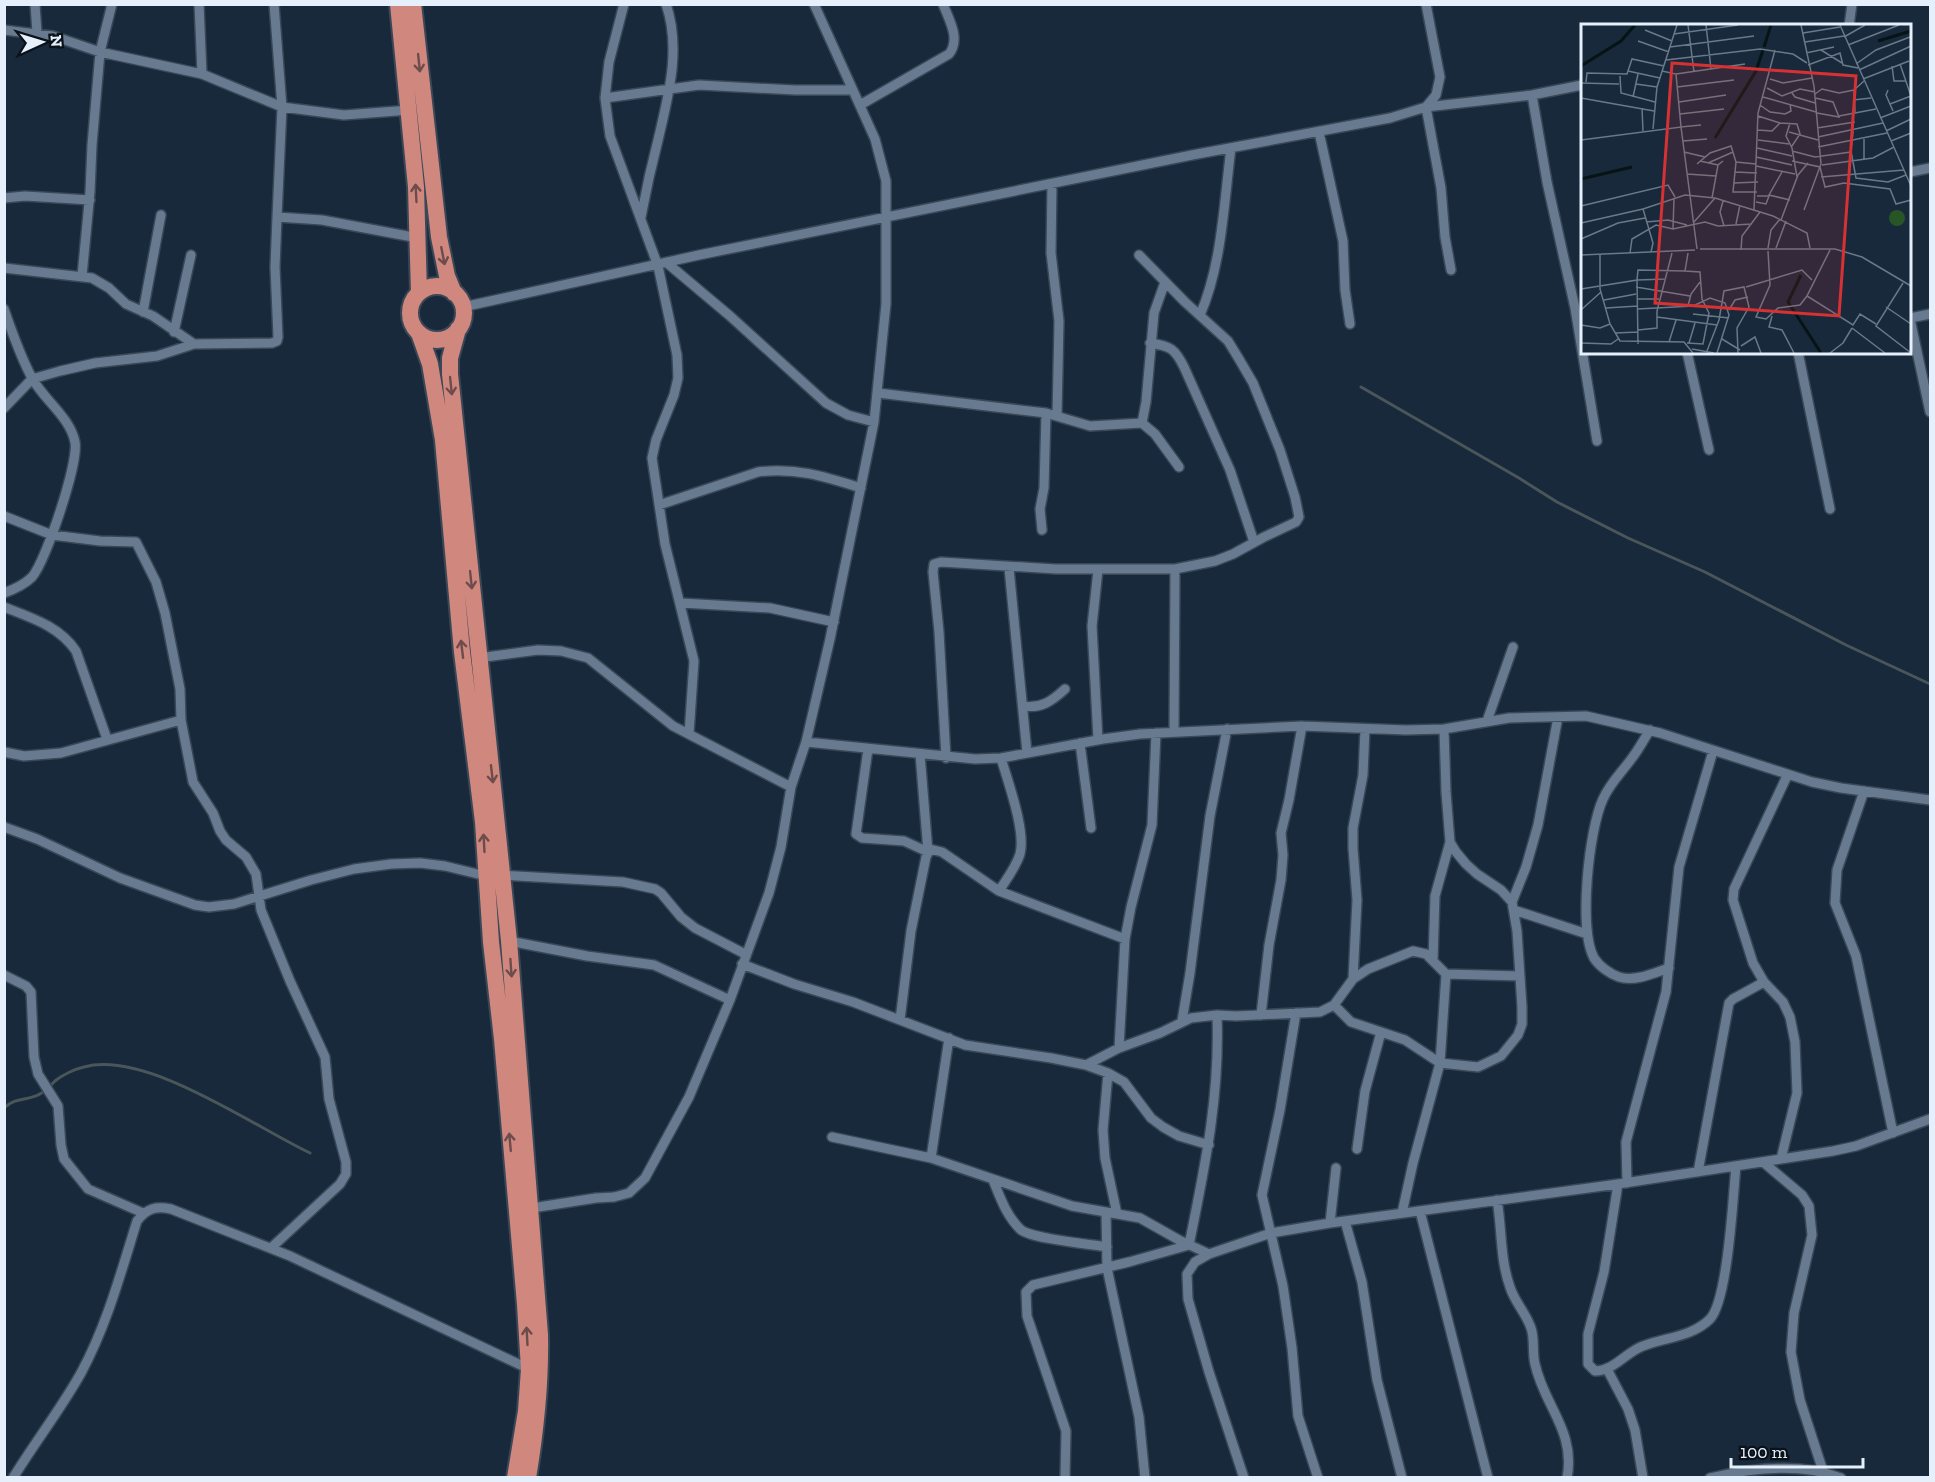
<svg xmlns="http://www.w3.org/2000/svg" width="1935" height="1482" viewBox="0 0 1935 1482" font-family="'Zilla Slab',serif">
<rect width="100%" height="100%" fill="#18293b"/>
<g fill="none" stroke-linecap="round" stroke-linejoin="round">
<path stroke="#4a565a" stroke-width="3" d="M1361,387L1519,478L1557,502L1628,538L1705,572L1846,645L1930,684
M4,1108C16,1097 25,1101 38,1095C45,1092 50,1086 55,1081C62,1075 75,1069 84,1067C146,1050 253,1126 310,1153"/>
<g stroke="#394756" stroke-width="12">
<path id="street" d="M35,4L37,33
M199,4L202,74
M274,4L282,107L277,217
M624,4L609,62L605,98L610,136L658,266L677,355L678,378L674,395L656,440L652,458L665,544L694,661L689,734
M1849,26L1852,4
M4,30L53,36L100,52L202,74L282,107L344,115L410,110
M1532,95L1547,182L1575,308L1597,441
M605,98L699,85L795,90H853
M860,105L949,54C961,39 949,20 943,4
M1319,132L1343,241L1345,290L1350,324
M1910,172L1930,168
M1052,184L1051,253L1059,321L1057,416
M4,198L25,196L90,200
M641,217C646,190 652,163 659,136C669,93 681,48 666,4
M667,263L730,316L826,403L848,415L874,422
M4,268L92,278L109,288L126,304L153,316L194,344
M1451,270L1445,237L1441,188L1426,107L1532,95L1582,85
M82,276L90,192L92,145L100,52L112,4
M463,307L699,255L1192,155L1390,118L1426,107L1436,95L1440,77L1426,4
M4,309C12,332 20,356 32,378C44,400 70,417 75,442C79,462 46,561 32,577C24,585 15,589 4,593
M143,312L161,215
M1200,315C1222,265 1224,202 1231,148
M1910,318L1930,314
M1910,319L1930,412
M174,332L191,255
M1150,343C1171,346 1175,349 1184,367L1230,470L1254,542
M1687,352L1709,450
M1798,352L1830,509
M878,393L1046,413L1090,426L1142,423L1155,434L1179,467
M4,408L32,379L60,371L95,363L157,356L194,344L272,343L277,341L278,337L275,267L277,217L322,220L418,238
M1142,423L1146,402L1154,313L1165,282
M659,505L758,472C796,467 826,477 861,488
M4,516L52,535L100,541L136,542L156,582L165,613L180,689L181,720L61,753L24,756L4,752
M1042,530L1040,509L1044,488L1046,413
M1009,568L1027,753
M1098,570L1092,626L1098,740
M681,603L770,608L834,622
M4,607C32,618 59,626 76,651L107,739
M478,658L538,650L561,651L588,658L673,726L791,787
M1023,706C1041,709 1052,701 1065,689
M181,720L193,782L213,813L220,831L226,840L246,857L256,874L261,910L290,981L325,1057L329,1099L346,1162V1174L340,1184L271,1248
M1487,721L1513,647
M1650,730C1644,739 1639,749 1632,758C1622,772 1610,783 1603,799C1589,829 1578,929 1594,958C1599,966 1610,974 1619,977C1635,982 1654,973 1669,968
M1174,732L1175,569
M806,742L975,759L1001,758L1103,739L1140,734L1302,726L1406,730L1444,729L1509,718L1586,716L1660,733L1812,782L1841,788L1930,800
M1080,743L1091,828
M868,749L856,834L862,838L904,841L928,852
M920,754L928,852
M946,758L939,632L933,572L934,564L941,562L1056,569H1175L1215,561L1233,554L1264,537L1296,522L1299,517L1295,497L1280,450L1253,383L1239,359L1228,341L1185,302L1139,255
M1864,791L1837,870L1835,903L1856,956L1893,1133
M4,827L37,839L120,878L195,905L209,907L234,904L311,880L354,869L391,864L420,863L445,866L486,876
M501,875L623,882L655,889L661,893L681,917L695,928L745,954
M999,891C1006,880 1016,867 1020,854C1026,831 1008,782 1001,758
M1512,902L1526,867L1538,825L1558,717
M1514,910L1587,934
M509,941L587,956L654,965L730,1000
M1433,961L1435,896L1450,842
M742,964L794,984L853,1002L965,1045L1051,1058L1086,1065L1108,1073L1124,1082L1151,1118L1163,1127L1179,1136L1209,1145
M4,975L26,986L31,992L34,1057L38,1074L58,1106L61,1145L64,1159L88,1189L143,1213
M1353,979L1357,900L1353,848V828L1363,775L1365,729
M1334,1005L1351,1022L1405,1040L1440,1063L1478,1067L1501,1056L1518,1035L1522,1024V1007L1517,931L1512,902L1501,890L1477,874L1466,864L1456,852L1450,842L1446,792L1444,729
M1296,1013L1280,1110L1262,1195L1283,1286L1292,1348L1298,1416L1318,1478
M1261,1015L1269,945L1281,880L1283,855L1281,833L1289,800L1302,726
M900,1020L911,931L926,857L930,849L942,852L999,891L1125,939
M1182,1021L1190,973L1210,816L1227,729
M1119,1048L1125,939L1131,907L1152,825L1156,733
M1086,1065L1119,1048L1160,1033L1191,1018L1217,1015L1236,1016L1320,1012L1334,1005L1353,979L1368,969L1413,951L1426,954L1446,974L1520,976
M1108,1073L1103,1130L1105,1158L1117,1214
M832,1137L931,1158L1072,1206L1140,1218L1179,1240L1209,1254L1271,1233L1330,1223L1618,1184L1833,1151L1856,1146L1930,1119
M1357,1149L1365,1091L1381,1032
M931,1158L949,1038
M1781,1159L1797,1093L1795,1042L1790,1017L1783,1002L1764,982L1753,963L1733,900L1734,889L1787,776
M1763,1162L1802,1195L1809,1206L1812,1235L1794,1313L1791,1352L1800,1400L1823,1471
M1698,1172L1729,1003L1733,999L1764,982
M993,1180C1000,1197 1006,1215 1020,1229C1030,1239 1090,1244 1107,1247
M1627,1183L1626,1142L1666,992L1679,867L1713,751
M1618,1184L1604,1272L1588,1334V1364L1595,1371C1614,1371 1626,1352 1643,1346C1666,1337 1692,1337 1710,1319C1728,1300 1733,1196 1736,1166
M1497,1200C1502,1228 1500,1260 1510,1287C1514,1301 1526,1313 1531,1328C1535,1339 1532,1353 1535,1364C1544,1406 1576,1431 1567,1478
M532,1208L596,1198L614,1197L629,1193L645,1178L689,1097L730,1000L769,893L781,847L791,787L806,742L830,639L874,422L886,304V181L875,139L814,4
M1420,1211L1488,1478
M1106,1212L1107,1268L1139,1417L1145,1478
M1402,1213L1413,1163L1440,1063L1446,974
M1345,1221L1362,1282L1377,1380L1402,1478
M1330,1223L1336,1168
M1209,1254L1195,1262L1187,1274L1188,1299L1209,1372L1244,1478
M1607,1369L1628,1409L1635,1430L1643,1478
M13,1478C35,1442 61,1409 81,1373C107,1325 121,1272 137,1221C147,1208 156,1206 171,1209L290,1256L529,1369
M1065,1478L1066,1431L1027,1316L1026,1292L1033,1285L1129,1262L1189,1245C1205,1166 1220,1096 1217,1015
M1710,1478C1752,1468 1800,1462 1841,1478"/>
</g>
<g stroke="#394756" stroke-width="20">
<path id="highway" d="M398,4L416,187L419,293
M413,4L439,237L447,276L454,293
M410 313a27 27 0 1 1 54 0a27 27 0 1 1-54 0Z
M458,329L450,358V374L509,941L540,1335C541,1383 536,1430 528,1478
M419,333L430,364L443,440L462,652L483,822L491,942L502,1039L525,1304L529,1369L526,1411L515,1478"/>
</g>
<use href="#street" stroke="#677a90" stroke-width="9"/>
<use href="#highway" stroke="#d0877e" stroke-width="16"/>
</g>
<defs><path id="oneway-shaft" d="M-6 0H5M1.5-3L5.5 0L1.5 3" fill="none" stroke-width="1.6" stroke-linecap="round" stroke-linejoin="round" transform="scale(1.5)"/></defs>
<g stroke="#6d4c4c">
<use href="#oneway-shaft" transform="translate(419 63) rotate(84)"/>
<use href="#oneway-shaft" transform="translate(416 193) rotate(-93)"/>
<use href="#oneway-shaft" transform="translate(443 256) rotate(79)"/>
<use href="#oneway-shaft" transform="translate(451 386) rotate(84)"/>
<use href="#oneway-shaft" transform="translate(471 580) rotate(84)"/>
<use href="#oneway-shaft" transform="translate(462 649) rotate(-97)"/>
<use href="#oneway-shaft" transform="translate(492 774) rotate(83)"/>
<use href="#oneway-shaft" transform="translate(484 843) rotate(-93)"/>
<use href="#oneway-shaft" transform="translate(511 968) rotate(86)"/>
<use href="#oneway-shaft" transform="translate(510 1142) rotate(-95)"/>
<use href="#oneway-shaft" transform="translate(527 1336) rotate(-93)"/>
</g>
<g transform="translate(1581 24)">
<rect width="330" height="330" fill="#18293b"/>
<path d="M308 194a8 8 0 1 1 16 0a8 8 0 1 1-16 0Z" fill="#285526"/>
<path fill="none" stroke="#071415" stroke-width="3" d="M297,17L330,7M183,23L190,1M0,42L40,17L54,1M134,114L175,47L182,26M0,155L51,143M220,251L207,278L240,329"/>
<path fill="none" stroke="#6a7988" stroke-width="1.5" d="M107,1L113,48M125,1L130,45M220,1L233,62L240,140L223,186M259,1L330,162M64,6L91,17M222,9L259,3M93,10L157,1M263,13L284,1M57,17L88,28M224,18L263,12M267,21L318,1M89,23L173,12M240,26L261,39M225,29L253,23M85,36L179,25L212,30L226,39M275,40L295,26L329,13M227,41L259,29L262,41L277,44M311,42L313,57H325M278,46L330,22M47,47L79,54M81,47L95,50L100,103L120,101M95,50L164,40M39,52L40,69L74,78M189,55L202,59L231,54M282,55L328,37M5,58L6,49L46,50L51,35L83,42M0,59L38,60M55,60L76,63M96,63L153,56M186,64L201,72L219,65L234,68M307,66L305,71L312,87M211,69L214,73L234,79M234,70L241,65L258,69L273,66M52,73L57,50M182,73L235,88M0,74L73,87M234,74L252,78L258,93L236,89M272,76L290,74M98,78L145,71M309,80L330,72L319,40M179,81L189,88L204,90L210,87L209,80M61,84L62,107M274,88L273,66L283,57M99,90L143,85M177,92L199,99M258,92L295,85M299,94L330,82M209,99L205,112L211,124L216,153M236,104L274,98M72,105L76,63L96,1M177,106L191,107L199,99L216,100L219,110L211,122M272,107L270,127L275,154L307,158L325,151M305,107L330,95M208,108L237,116M237,113L302,99M283,115V135M0,116L100,103L116,225M177,116L208,120M102,117L126,115M310,117L330,109M237,123L306,109M176,124L211,132M211,127L234,133L270,128M103,128L124,133M175,133L211,141M119,137L137,141M211,137L239,143L244,163L263,159L309,165L315,180L330,176M155,138L175,140M127,139L152,128M116,140L129,129L150,122L155,138L152,168H176M241,141L292,134L313,123M175,142L214,150M154,148L176,149M201,148L188,171L209,176M106,150L135,152M240,153L323,146M153,159L177,158M131,174L137,141L142,137M142,177L139,188L143,202M175,178L185,180L188,172H176M0,182L87,161L94,173M173,186L177,89L194,26M200,196L217,151L227,139M65,198L87,196L106,201M113,198L134,174M0,199L62,185M155,200L159,181M92,205L93,174M0,215L37,199L64,194M187,224L190,206L199,195M195,224L205,197M119,225H254L281,233L330,262M160,226L161,212L179,188M249,226L226,272L272,301L279,290L295,300M187,227L189,261L175,293L185,295L197,284L219,281L226,272M70,228L72,219L62,185L104,171L134,174L192,192L226,209L229,224M49,229L51,215L75,201L92,205L124,198L137,202L171,200M0,231L114,226M19,231V265L29,300L39,317L103,318L112,329M322,259L295,302L330,329M55,263L109,272M165,263L221,246L231,256M0,265L56,256L57,246L104,247M56,275H78M23,276L55,270M107,282L110,270L119,258M305,283L330,300M25,284L57,282M57,285L112,282L129,274L144,279L148,291L136,329M0,286L20,268M148,286L154,276L167,273M112,290L148,294M191,292L188,303L201,306L213,329M76,293L136,301M0,301L19,304L29,300M271,304L304,329M57,306L76,304V287L91,229M34,309L57,308M141,315L159,326M88,318L95,296M0,319L30,320L37,315M106,319L122,320L128,289L121,275L119,248L104,247L107,229M108,319L114,299M57,320L56,256L85,255M160,322L174,313L180,329M111,325L133,329M126,327L138,296L143,267L163,263L168,283L156,304L157,329M249,329L262,319L271,304"/>
<path fill="#d73233" fill-opacity="0.15" stroke="#d73233" stroke-width="3" d="M91,39L275,52L258,292L74,279Z"/>
<rect width="330" height="330" fill="none" stroke="#e5f0fc" stroke-width="3"/>
</g>
<rect width="1935" height="1482" fill="none" stroke="#e5f0fc" stroke-width="12"/>
<g transform="translate(42 42) rotate(86)" stroke="#0a1119" stroke-width="4.5" paint-order="stroke">
<path d="M0-4.5L10 22L0 15L-10 22Z" fill="#e5f0fc"/>
<text y="-9" font-size="16" font-weight="bold" text-anchor="middle" fill="#e5f0fc">N</text>
</g>
<path d="M1731 1458v9h132v-9" fill="none" stroke="#e5f0fc" stroke-width="3"/>
<text x="1740" y="1458" font-size="18" fill="#e5f0fc" stroke="#0a1119" stroke-width="4.5" paint-order="stroke">100 m</text>
</svg>
